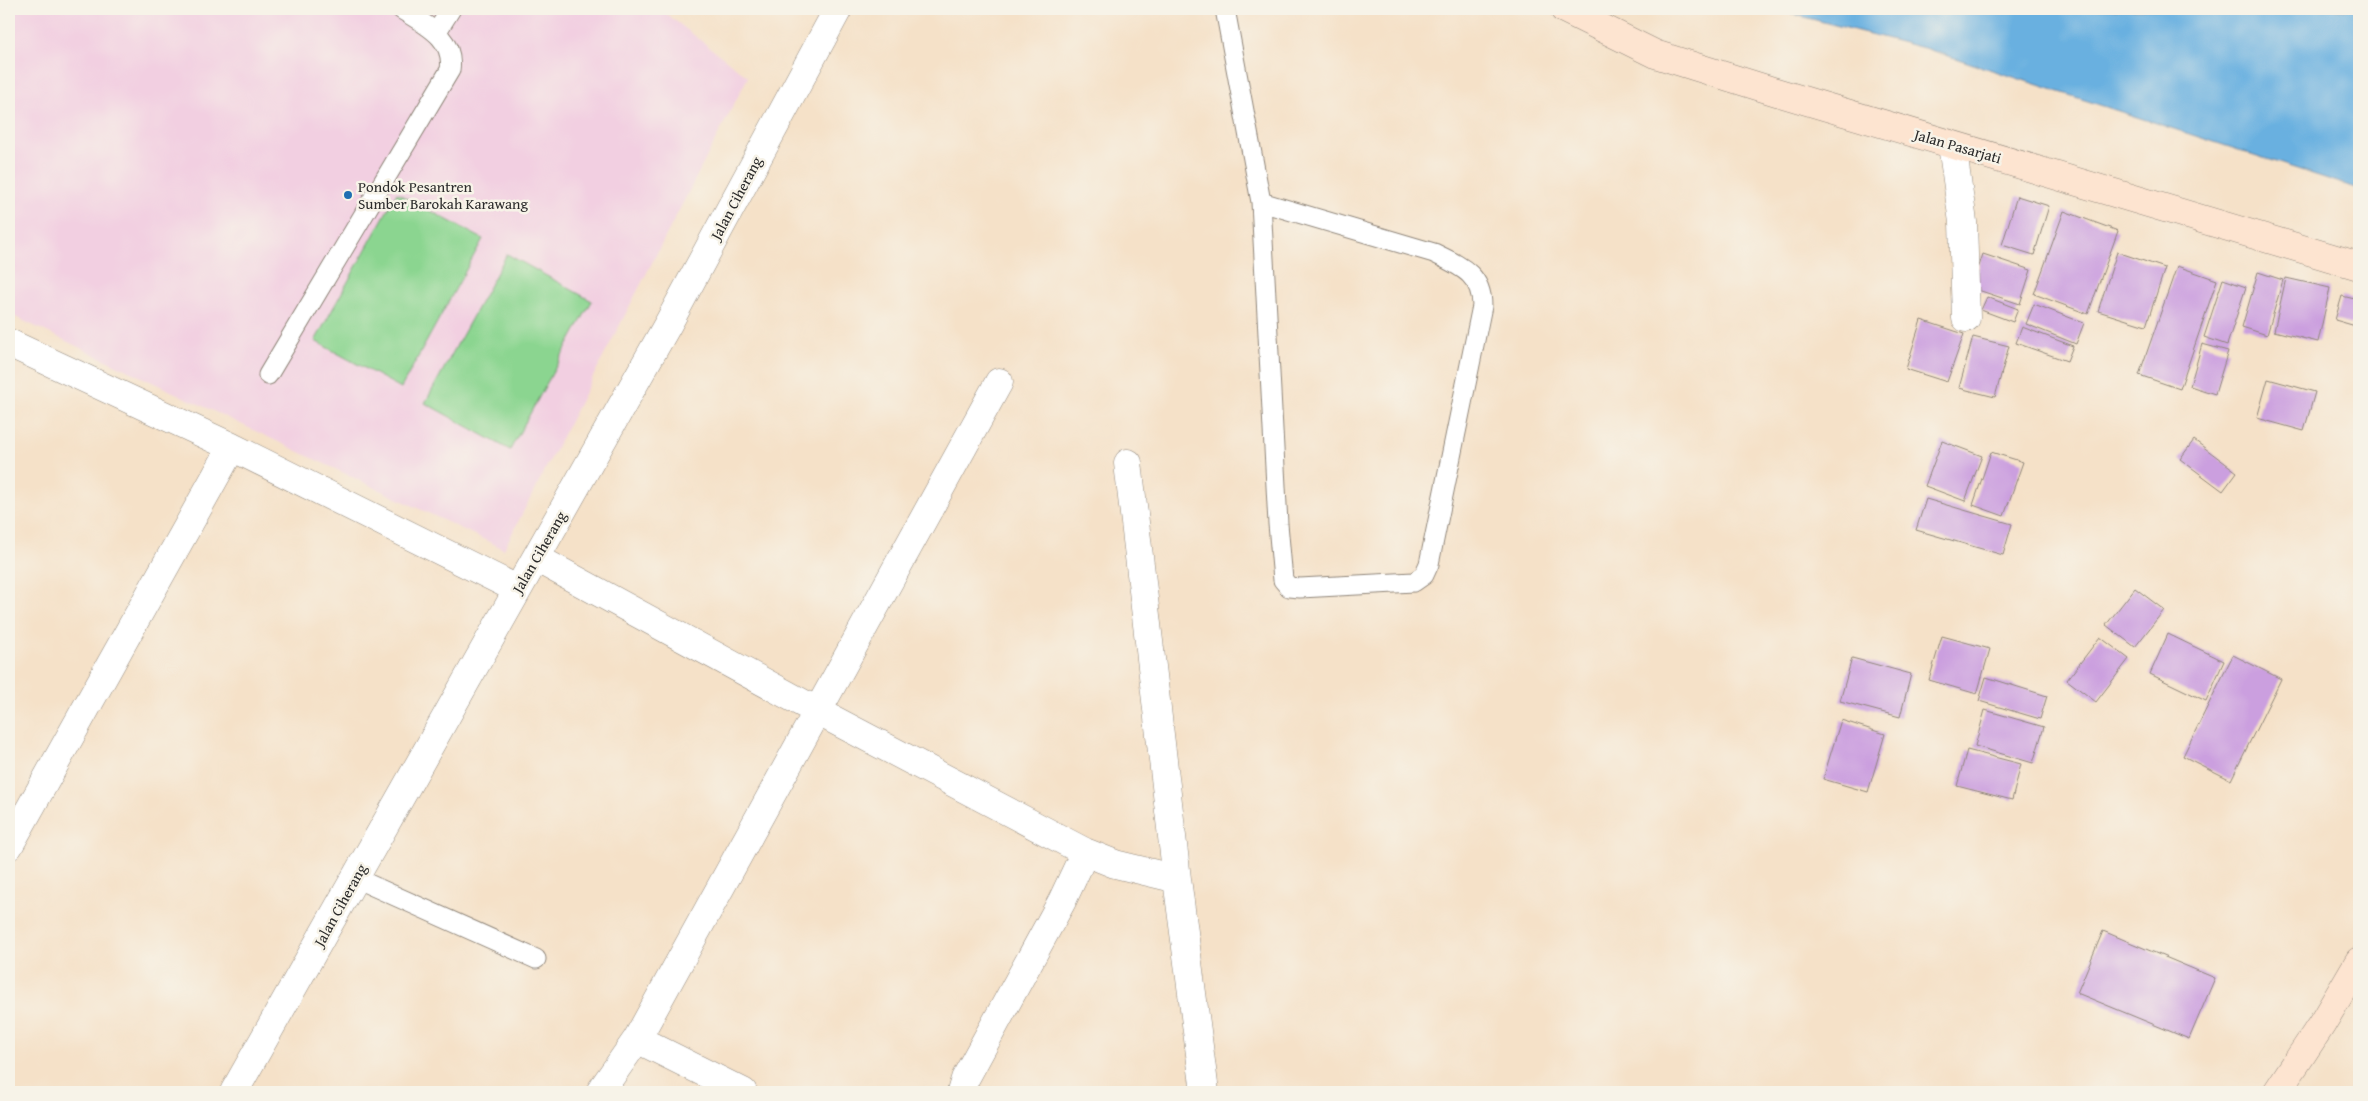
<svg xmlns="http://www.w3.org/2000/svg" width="2368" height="1101" viewBox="0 0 2368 1101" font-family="'Gentium Book Plus',serif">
<rect width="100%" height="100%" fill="#f7f3e8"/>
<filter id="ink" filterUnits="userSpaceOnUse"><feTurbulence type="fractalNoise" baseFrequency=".02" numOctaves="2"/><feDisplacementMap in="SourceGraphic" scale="10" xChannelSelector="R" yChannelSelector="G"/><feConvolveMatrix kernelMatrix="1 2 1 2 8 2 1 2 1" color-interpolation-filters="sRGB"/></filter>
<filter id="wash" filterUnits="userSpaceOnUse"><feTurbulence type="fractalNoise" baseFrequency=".0096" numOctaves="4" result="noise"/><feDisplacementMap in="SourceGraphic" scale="20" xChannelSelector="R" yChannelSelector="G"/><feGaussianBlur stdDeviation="1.12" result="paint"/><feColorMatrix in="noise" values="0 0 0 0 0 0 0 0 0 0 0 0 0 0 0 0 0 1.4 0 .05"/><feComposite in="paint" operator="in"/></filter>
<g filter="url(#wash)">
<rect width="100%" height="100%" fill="#f5e1c8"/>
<path fill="#f2cfe1" d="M9,9H660L748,77L504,549L9,314Z"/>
<path fill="#8bd590" stroke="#5b805e" d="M397,193L483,239L401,388L315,341Z
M507,254L592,301L510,450L425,403Z"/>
<path fill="#69b0e0" stroke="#4a6e86" d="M1773,9H2359V189L1924,48Z"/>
<g id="blocks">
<path fill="#cb9fdf" d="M2017,196L2049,206L2034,255L2002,245Z
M2064,211L2118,231L2088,314L2034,294Z
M2117,252L2165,268L2146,326L2098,311Z
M1983,254L2031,270L2020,304L1972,288Z
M2177,266L2217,280L2180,389L2139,375Z
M2258,272L2283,280L2267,335L2242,327Z
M2286,278L2330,288L2318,342L2274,331Z
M2223,279L2246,287L2227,345L2204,337Z
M2342,296L2359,300V327L2335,320Z
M1987,297L2018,309L2013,322L1981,310Z
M2034,304L2084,323L2076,344L2026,324Z
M1921,320L1964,334L1947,382L1906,369Z
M2022,327L2073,346L2067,361L2016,343Z
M1973,337L2009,346L1995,397L1959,388Z
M2202,344L2228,351L2215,394L2190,386Z
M2268,379L2315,392L2304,431L2257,418Z
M2194,440L2237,472L2223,491L2180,459Z
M1942,441L1982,456L1965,501L1925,486Z
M1991,452L2023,462L2004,516L1973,505Z
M1926,499L2012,524L2003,555L1916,530Z
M2135,588L2164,610L2135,647L2106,625Z
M2168,634L2224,661L2206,701L2150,674Z
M1942,636L1990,649L1977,694L1929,680Z
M2100,637L2129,659L2096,702L2067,680Z
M2233,655L2281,679L2231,780L2183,756Z
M1852,658L1911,674L1900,717L1840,701Z
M1986,677L2047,696L2040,719L1979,701Z
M1985,710L2044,727L2033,763L1975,746Z
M1841,720L1885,734L1868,792L1823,779Z
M1967,750L2021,764L2012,800L1957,786Z
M2103,931L2215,978L2189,1039L2077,993Z"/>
</g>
</g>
<g filter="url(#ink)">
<use href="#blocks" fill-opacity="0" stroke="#90867a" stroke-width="1"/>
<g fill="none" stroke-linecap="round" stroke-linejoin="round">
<g stroke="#90867a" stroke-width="21">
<path id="lane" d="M1225,9L1261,202L1278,524L1283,580L1289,587L1300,588L1414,582L1424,575L1429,564L1482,306C1482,274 1460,266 1434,253L1261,202
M436,33L451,9
M268,375L450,70C455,37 425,25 401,9
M355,878L536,959"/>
</g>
<g stroke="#90867a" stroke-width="29">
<path id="street" d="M1952,145L1963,222L1966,318
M9,343L232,447L517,589
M1128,463L1177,879L1205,1092
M536,558L817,711L1085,852L1115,864L1177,879
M9,846L232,447
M637,1039L743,1092
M234,1092L668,324L838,9
M600,1092L637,1039L999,382
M961,1092L965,1079L1062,901L1085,852"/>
</g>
<g stroke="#90867a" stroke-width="29">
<path id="secondary" d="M1564,9L1655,54L1773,91L2359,266
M2277,1092L2322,1024L2359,961"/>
</g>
<use href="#lane" stroke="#fff" stroke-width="19"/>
<use href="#street" stroke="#fff" stroke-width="28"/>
<use href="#secondary" stroke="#fde4d0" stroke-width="28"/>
</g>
</g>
<circle fill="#1f6fb2" stroke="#f7f3e8" stroke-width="2" cx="348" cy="195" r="5"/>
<g text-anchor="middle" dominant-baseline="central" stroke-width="5" stroke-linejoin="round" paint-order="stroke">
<g font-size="15" fill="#2b2b2b" stroke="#f7f3e8">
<text transform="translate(1958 146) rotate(16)">Jalan Pasarjati</text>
<text transform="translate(736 198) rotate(-62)">Jalan Ciherang</text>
<text transform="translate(539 552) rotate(-60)">Jalan Ciherang</text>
<text transform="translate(340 905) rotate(-61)">Jalan Ciherang</text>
</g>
<g font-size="15" fill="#2b2b2b" stroke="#f7f3e8" text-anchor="start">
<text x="358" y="186">Pondok Pesantren<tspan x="358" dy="17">Sumber Barokah Karawang</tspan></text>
</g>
</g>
<rect width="2368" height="1101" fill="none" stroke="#f7f3e8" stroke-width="30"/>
</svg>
